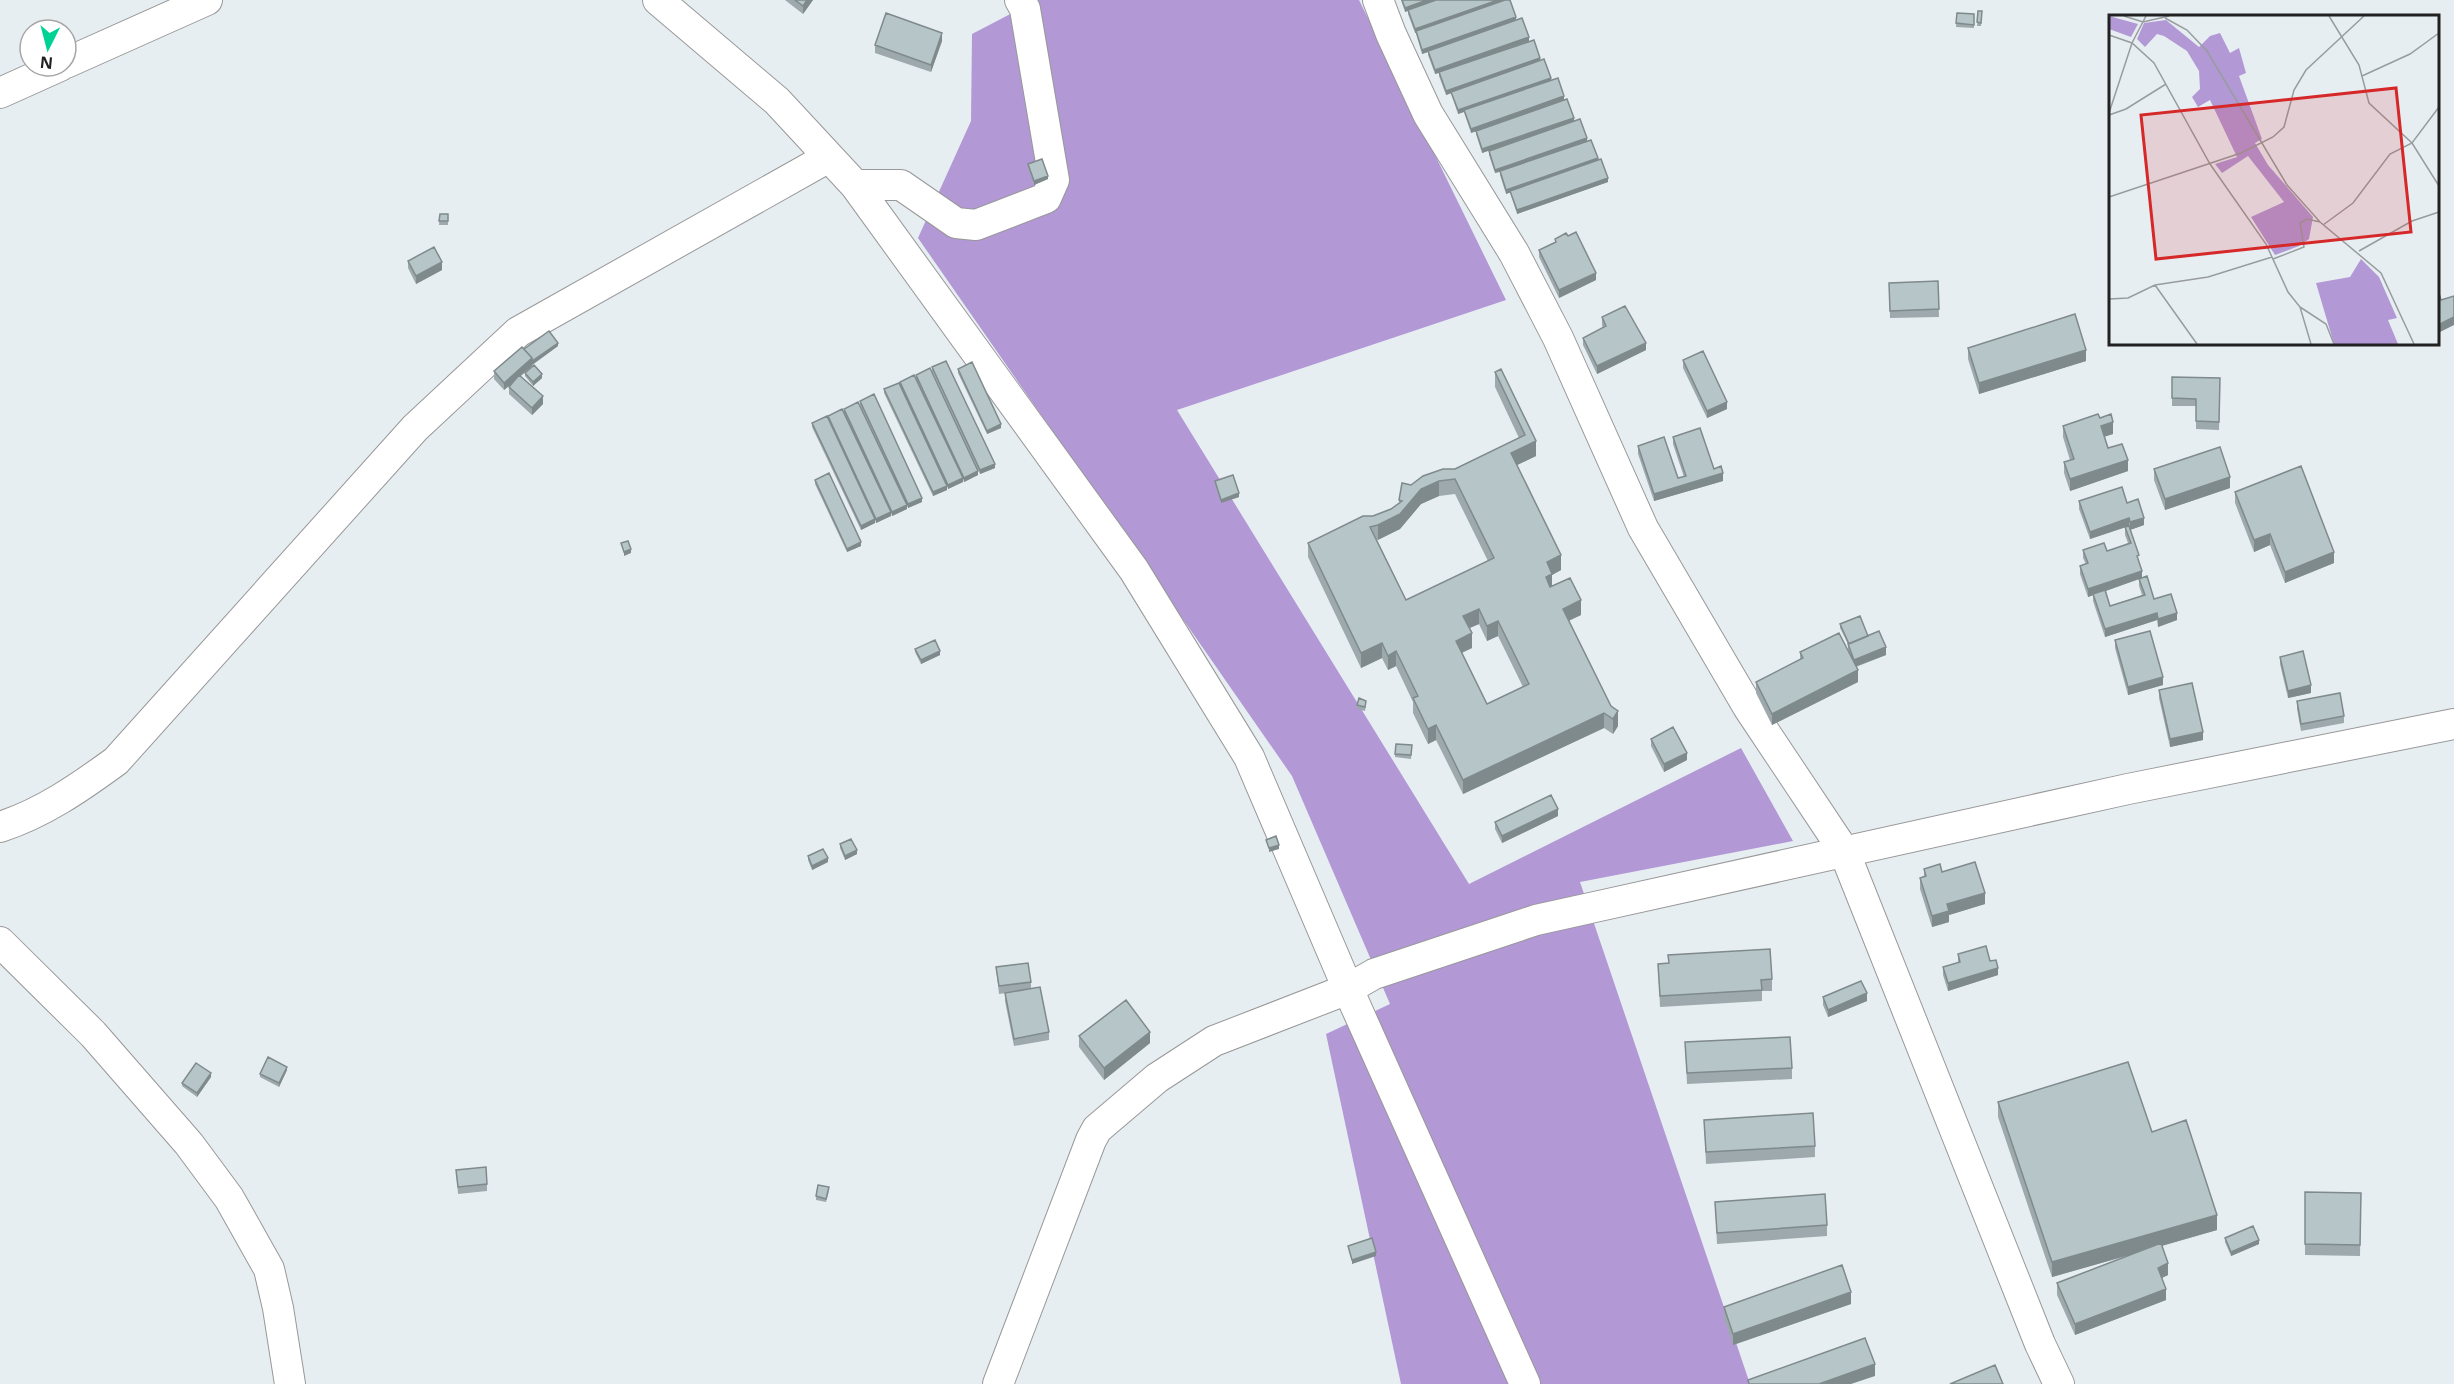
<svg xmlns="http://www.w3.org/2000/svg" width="2454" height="1384" viewBox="0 0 2454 1384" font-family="'Open Sans',sans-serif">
<rect width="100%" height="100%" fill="#e7eef2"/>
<path fill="#b298d5" d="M1037,0H1359L1506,300L1177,410L1469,884L1741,748L1793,841L1580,882L1750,1384H1401L1326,1034L1390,1004L1292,776L918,238L971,121L972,34Z"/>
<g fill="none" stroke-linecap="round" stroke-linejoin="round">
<g stroke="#989898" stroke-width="32">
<path id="minor" d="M658,0L777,101L855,185L1134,570L1249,757L1348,989L1525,1384
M1378,0L1391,34L1428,114L1514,253L1558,338L1643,528L1748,707L1844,851L2040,1344L2059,1384
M66,63L207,0
M0,93L60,66
M855,185H901L956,223L976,225L1046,198L1054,180L1025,9L1020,0
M0,827C43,813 79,788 116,761L415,428L518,332L829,157
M0,942L93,1034L189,1144L229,1198L269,1269L278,1308L290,1384
M998,1384L1091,1140L1097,1129L1157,1078L1214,1041L1348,989L1374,974L1536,920L2128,789L2454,724"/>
</g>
<use href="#minor" stroke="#fff" stroke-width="30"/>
</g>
<path fill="#9da9ac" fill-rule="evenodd" d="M785,0H813L803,14Z
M1401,0H1510L1516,21L1540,60L1551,80L1564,100L1574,121L1587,141L1608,182L1517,214L1510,192L1506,194L1500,175V172L1495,173L1489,155V151L1502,146L1482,153L1476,134V131L1471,133L1464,112L1458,114L1451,93L1446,95L1439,76V73L1435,74L1428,55V52L1422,54L1416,33H1415L1408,14V11L1405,12Z
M1978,11H1982L1981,26H1977Z
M1957,13L1974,14V28L1956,27Z
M942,41L931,72L875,53V45Z
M1028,164L1048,179L1034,185L1028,168Z
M440,214H448V225H439Z
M1568,236L1596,280L1559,298L1539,257V250L1555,242V239Z
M408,261L442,270L416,284L408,268Z
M1938,281L1939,317L1890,318L1889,283Z
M1602,317L1646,350L1597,374L1583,345V338L1603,328L1602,325Z
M558,346L532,365L521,376L543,404L532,415L509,394V386L504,390L494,379V371L524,349Z
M1968,348L2086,361L1979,394L1968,359Z
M1683,360L1727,409L1707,418L1683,368Z
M932,367L995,468L980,474L932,371Z
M958,369L1001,428L987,434L958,373Z
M1495,372L1536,456L1517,465L1561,570L1552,575V586L1581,615L1569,621L1618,726L1613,734L1604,728L1463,794L1436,740L1428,744L1413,713V702L1396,666L1388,670L1382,658L1361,668L1308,557V543L1391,509L1399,503V500L1411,485L1455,469L1519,438L1495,387ZM1455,494L1488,561L1406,600L1377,540L1400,529L1421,504L1439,496ZM1479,624L1487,641L1498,636L1523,687L1487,704L1462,653L1472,648L1469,628Z
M525,373L542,378L533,386L525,376Z
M916,375L978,475L964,482L963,479V482L948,489L947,486V490L933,496L884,393V389L900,386V382L916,378Z
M2172,377L2220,378L2219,430L2196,429V406H2172Z
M860,401L922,502L908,508L860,405Z
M844,409L907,509L892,516L891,513V516L876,523L875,520V523L861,530L812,427V423L828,419V416L844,412Z
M2100,418L2113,434L2104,436L2108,448L2128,471L2070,491L2064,473V462L2070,460L2063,437V426Z
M1673,437L1714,469L1723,481L1654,501L1638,454V446L1678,478L1684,477L1673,444Z
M2154,469L2230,488L2165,510L2154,480Z
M815,480L861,546L847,552L815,484Z
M1215,481L1239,497L1221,503L1215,485Z
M2235,492L2334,563L2285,583L2270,545L2254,552L2235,503Z
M2079,501L2127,503L2144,525L2130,530L2129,526L2090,539L2079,509Z
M2125,527L2139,563L2142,578L2154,599L2177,620L2158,627L2157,620L2105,637L2093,601V595L2088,597L2080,574V566L2086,564L2083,558V550L2107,551L2128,543L2125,535ZM2139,579V586L2142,595L2110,606L2106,591Z
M1840,624L1868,636L1886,655L1856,667L1858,682L1772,725L1756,693V682L1800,659V652L1848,650V644L1840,628Z
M2115,640L2163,685L2128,695L2115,648Z
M915,649L940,655L921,664L915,652Z
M2280,657L2311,693L2288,698L2280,664Z
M2159,690L2203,740L2170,747L2159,698Z
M2297,701L2344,716V723L2301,731L2297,709Z
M1366,704L1365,711L1357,709V705Z
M1651,739L1687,760L1664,772L1651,746Z
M1412,745L1411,759L1395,757V754Z
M1558,816L1502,843L1495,829V822Z
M840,844L857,854L845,860L840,848Z
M808,856L828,862L812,870L808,860Z
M1924,869L1942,872L1985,904L1949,915V922L1932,927L1920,889V878L1924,876Z
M1958,954L1990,961L1998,975L1948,991L1943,975V967L1958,963Z
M1668,963L1772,979V991H1762V1001L1660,1007L1658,964Z
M996,967L1031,982V989L1049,1032V1040L1014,1046L1005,1001V993L1021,991L999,994Z
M1823,997L1867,1001L1828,1017L1823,1005Z
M1079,1036L1150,1043L1104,1080L1079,1047Z
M1685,1042L1792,1068V1079L1687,1084Z
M287,1070L279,1087L260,1077V1074Z
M211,1077L197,1097L182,1086V1083Z
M1998,1102L2152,1132L2217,1230L2162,1246L2168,1275L2161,1278L2166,1300L2075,1335L2057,1295V1283L2133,1254L2052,1277L1998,1117Z
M1704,1120L1815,1146V1157L1706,1164Z
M456,1170L487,1184V1191L458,1194Z
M829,1191L826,1202L816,1200V1196Z
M2305,1192L2361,1193L2360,1256L2305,1255Z
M1715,1202L1827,1225V1236L1717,1244Z
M2225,1238L2259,1244L2231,1256L2225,1242Z
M1851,1304L1733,1345L1724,1318V1307Z"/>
<path fill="#7f8a8c" d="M807,0H813L803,14V6Z
M1427,0H1438L1405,12V8Z
M1498,0H1508L1415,33V29Z
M1516,17V21L1422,54V50Z
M942,33V41L931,72V65Z
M1529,37V41L1435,74V70Z
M1540,58V62L1446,95V91Z
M1551,78V81L1458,114V110Z
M1564,96V100L1471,133V129Z
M1574,118V121L1482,153V149Z
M1587,138V141L1495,173V170Z
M1598,158V162L1506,194V190Z
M1048,176V179L1034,185V181Z
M1608,178V182L1517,214V210Z
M442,262V270L416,284V276Z
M1596,273V280L1559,298V290Z
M2454,317V325L2438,333V325Z
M558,343V346L532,365V361Z
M1646,343V350L1597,374V366Z
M2086,350V361L1979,394V383Z
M532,358V366L504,390V383Z
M542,374V378L533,386V382Z
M543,396V404L532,415V408Z
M1727,402V409L1707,418V411Z
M2113,422V434L2101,438V426Z
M1001,424V428L987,434V431Z
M1536,441V456L1511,468V453Z
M2128,460V471L2070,491V479Z
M995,464V468L980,474V470Z
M978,471V475L964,482V478Z
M1723,473V481L1654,501V494Z
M2230,477V488L2165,510V499Z
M963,478V482L948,489V485Z
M1439,481V496L1421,504L1400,529L1378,540V525L1421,489Z
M947,486V490L933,496V492Z
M1239,493V497L1221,503V500Z
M922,498V502L908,508V504Z
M907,505V509L892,516V512Z
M891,512V516L876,523V519Z
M2129,518V526L2090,539V532Z
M2144,518V525L2130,530V522Z
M875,519V523L861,530V526Z
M2270,534V545L2254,552V540Z
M861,542V546L847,552V549Z
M631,549V553L624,556V552Z
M2334,552V563L2285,583V572Z
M1561,555V570L1552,575V588L1546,592L1547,562Z
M2142,571V578L2088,597V589Z
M1581,600V615L1563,623V609Z
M1479,609V624L1463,631V616Z
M2157,613V620L2105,637V629Z
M2177,613V620L2158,627V619Z
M1498,621V636L1487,641V626Z
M1472,633V648L1456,655V641Z
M1382,643V658L1361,668V653Z
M1886,647V655L1854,667V660Z
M940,651V655L921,664V660Z
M1396,651V666L1388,670V656Z
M1858,670V682L1772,725V714Z
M2163,677V685L2128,695V687Z
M2311,685V693L2288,698V691Z
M1618,711V726L1613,734V719Z
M1604,713V728L1463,794V780Z
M1436,725V740L1428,744V729Z
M2203,732V740L2170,747V739Z
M1687,753V760L1664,772V764Z
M1558,809V816L1502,843V836Z
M1279,845V849L1269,852V848Z
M857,850V854L845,860V856Z
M828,858V862L812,870V866Z
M1985,893V904L1949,915V922L1932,927V916L1947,904Z
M1998,968V975L1948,991V983Z
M1867,993V1001L1828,1017V1010Z
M1150,1032V1043L1104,1080V1068Z
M287,1067V1070L279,1087V1083Z
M211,1073V1077L197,1097V1093Z
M2217,1215V1230L2052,1277V1262Z
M2259,1240V1244L2231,1256V1252Z
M1376,1252V1256L1352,1264V1260Z
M2168,1263V1275L2158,1280V1268Z
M2166,1289V1300L2075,1335V1324Z
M1851,1292V1304L1733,1345V1334Z
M1875,1364V1376L1851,1384H1819Z"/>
<path fill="#b6c5c8" stroke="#7f8a8c" stroke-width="1.5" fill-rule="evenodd" d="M795,0H807L803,6Z
M1402,0H1427L1405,8Z
M1436,0H1498L1415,29L1408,10Z
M1505,0H1510L1516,17L1422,50L1416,31Z
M1978,11H1982L1981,23L1977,22Z
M886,13L942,33L931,65L875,45Z
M1957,13L1974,14V25L1956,23Z
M1522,18L1529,37L1435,70L1428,51Z
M1534,40L1540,58L1446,91L1439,72Z
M1544,59L1551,78L1458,110L1451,92Z
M1558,78L1564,96L1471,129L1464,110Z
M1567,99L1574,118L1482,149L1476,131Z
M1580,119L1587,138L1495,170L1489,151Z
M1591,140L1598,158L1506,190L1500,171Z
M1042,159L1048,176L1034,181L1028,164Z
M1601,159L1608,178L1517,210L1510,191Z
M440,214H448V221H439Z
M1576,232L1596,273L1559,290L1539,250L1556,242L1555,239L1566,233L1568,236Z
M434,247L442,262L416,276L408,261Z
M1938,281L1939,309L1890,311L1889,283Z
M2438,290L2441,300L2454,296V317L2438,325Z
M1625,306L1646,343L1597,366L1583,338L1606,326L1602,317Z
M2075,314L2086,350L1979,383L1968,348Z
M549,331L558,343L532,361V358L524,349Z
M522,347L532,358L504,383L494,371Z
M1703,351L1727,402L1707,411L1683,360Z
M946,361L995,464L980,470L932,367Z
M972,362L1001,424L987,431L958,369Z
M534,365L542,374L533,382L525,373Z
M930,368L978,471L964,478L916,375Z
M1501,369L1536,441L1511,453L1561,555L1547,562L1552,574L1546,577L1550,587L1570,578L1581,600L1563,609L1611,706L1618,711L1613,719L1604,713L1463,780L1436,725L1428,729L1413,698L1418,696L1396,651L1388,656L1382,643L1361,653L1308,543L1363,516H1373L1391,509L1402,501L1399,500L1402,483L1411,485L1423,476L1443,469H1455L1525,435L1495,372ZM1455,479L1494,558L1406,600L1370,527L1378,525L1400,514L1421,489L1439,481ZM1479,609L1487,626L1498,621L1529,684L1487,704L1456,641L1472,633L1463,616Z
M519,375L543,396L532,408L509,387Z
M914,375L963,478L948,485L900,382Z
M2172,377L2220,378L2219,422L2196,421V399L2172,398Z
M899,383L947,486L933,492L884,389Z
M874,394L922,498L908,504L860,401Z
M858,402L907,505L892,512L844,409Z
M842,409L891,512L876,519L828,416Z
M2098,414L2100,418L2111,414L2113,422L2101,426L2108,448L2122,444L2128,460L2070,479L2064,462L2074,459L2063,426Z
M827,416L875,519L861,526L812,423Z
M1700,428L1714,469L1721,466L1723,473L1654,494L1638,446L1664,437L1678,478L1686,476L1673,437Z
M2220,447L2230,477L2165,499L2154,469Z
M2301,466L2334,552L2285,572L2270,534L2254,540L2235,492Z
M829,473L861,542L847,549L815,480Z
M1233,475L1239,493L1221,500L1215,481Z
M2122,487L2127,503L2138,499L2144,518L2130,522L2129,518L2090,532L2079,501Z
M2129,526L2139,555L2137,556L2142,571L2088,589L2080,566L2088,563L2083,550L2104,543L2107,551L2131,543L2125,527Z
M628,541L631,549L624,552L621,543Z
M2147,576L2154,599L2171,594L2177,613L2158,619L2157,613L2105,629L2093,594L2105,590L2110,606L2145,595L2139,579Z
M1860,616L1868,636L1849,644L1840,624Z
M1879,631L1886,647L1854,660L1848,644Z
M2150,631L2163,677L2128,687L2115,640Z
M1839,633L1858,670L1772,714L1756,682L1803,658L1800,652Z
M935,640L940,651L921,660L915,649Z
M2303,651L2311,685L2288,691L2280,657Z
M2192,683L2203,732L2170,739L2159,690Z
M2340,693L2344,716L2301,724L2297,701Z
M1359,698L1366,701L1365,707L1357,705Z
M1673,727L1687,753L1664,764L1651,739Z
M1396,744L1412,745L1411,755L1395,754Z
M1551,795L1558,809L1502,836L1495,822Z
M1276,836L1279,845L1269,848L1266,840Z
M851,839L857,850L845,856L840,844Z
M823,849L828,858L812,866L808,856Z
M1975,862L1985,893L1947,904L1949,911L1932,916L1920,878L1926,876L1924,869L1940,864L1942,872Z
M1986,946L1990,961L1996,960L1998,968L1948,983L1943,967L1960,962L1958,954Z
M1770,949L1772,979L1761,980L1762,990L1660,996L1658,964L1669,963L1668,955Z
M1028,963L1031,982L999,986L996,967Z
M1861,981L1867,993L1828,1010L1823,997Z
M1040,987L1049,1032L1014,1039L1005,993Z
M1126,1000L1150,1032L1104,1068L1079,1036Z
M1790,1037L1792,1068L1687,1073L1685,1042Z
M268,1057L287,1067L279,1083L260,1074Z
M2128,1062L2152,1132L2186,1120L2217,1215L2052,1262L1998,1102Z
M196,1063L211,1073L197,1093L182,1083Z
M1813,1113L1815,1146L1706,1152L1704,1120Z
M486,1167L487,1184L458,1187L456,1170Z
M818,1185L829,1187L826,1199L816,1196Z
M2305,1192L2361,1193L2360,1245L2305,1244Z
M1825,1194L1827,1225L1717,1233L1715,1202Z
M2253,1226L2259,1240L2231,1252L2225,1238Z
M1372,1238L1376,1252L1352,1260L1348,1246Z
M2161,1243L2168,1263L2158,1268L2166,1289L2075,1324L2057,1283Z
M1842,1265L1851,1292L1733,1334L1724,1307Z
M1865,1338L1875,1364L1819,1384H1749L1748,1380Z
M1995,1365L2003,1384H1950Z"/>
<g transform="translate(2109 15)">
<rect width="330" height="330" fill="#e7eef2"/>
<path d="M0,1L29,9L22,22L0,14ZM57,5L90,32L101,21L111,18L121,38L130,33L137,58L130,61L153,124L146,128L159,150L204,202L200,224L190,231L166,240L142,202L175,187L139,141L113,158L106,149L128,142L101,85L89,92L83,82L91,74L90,56L78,36L55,21L48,19L36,32L28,24L35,8ZM252,244L270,262L288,303L279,305L289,329H225L207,268L241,262Z" fill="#b298d5"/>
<path fill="none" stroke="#989c9e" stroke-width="1.5" d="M15,1L34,7L60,1M220,1L250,50L260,88L303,128L330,171M56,3L78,15L98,36L178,170L211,207L272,258L305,329M0,20L23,28L45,48L101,149L157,229L179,277L191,292L202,329M253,61L301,39L330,18M0,98L23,28L37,1M0,100L17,94L57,69M0,182L132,138L164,122L175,112L185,75L197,55L255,1M214,210L244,188L281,139L303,128L330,92M250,236L303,206L330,197M164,244L195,232L191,208L198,204L211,207M46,270L88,329M0,284L19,283L46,270L99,262L163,242M191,292L217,309L225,329"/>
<path fill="#d62828" fill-opacity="0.15" stroke="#d62828" stroke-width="3" d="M287,73L302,217L47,244L32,100Z"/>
<rect width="330" height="330" fill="none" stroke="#212121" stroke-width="3"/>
</g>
<g transform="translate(48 48) rotate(186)"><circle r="28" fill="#ffffff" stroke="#a6a6a6" stroke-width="1.5"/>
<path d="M0-4.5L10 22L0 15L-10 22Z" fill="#00d296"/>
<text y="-9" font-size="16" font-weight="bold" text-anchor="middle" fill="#212121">N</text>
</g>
</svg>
